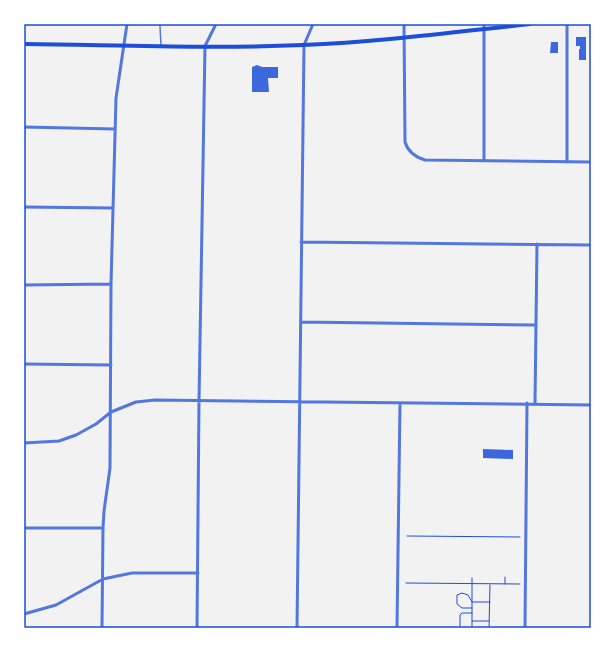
<svg xmlns="http://www.w3.org/2000/svg" width="615" height="652" viewBox="0 0 615 652" font-family="'Sofia Sans Condensed',sans-serif">
<rect width="100%" height="100%" fill="#f2f2f2"/>
<path fill="#3d67dc" d="M576,37H586V60H579V49H580V46H576Z
M551,42H558V53H550Z
M257,65L262,67H278V78H268L269,92H252V67Z
M483,449L513,450V459L483,458Z"/>
<g fill="none" stroke-linecap="round" stroke-linejoin="round">
<path stroke="#1d4ed8" stroke-width="1" d="M407,536L520,537
M406,583L520,584
M505,584V577
M472,608H462L457,604V595L462,593L468,595L472,602H490
M472,621H489
M460,628V615L462,613H472
M472,628V578
M489,628L490,585"/>
<path stroke="#5277de" stroke-width="1.5" d="M158,24L160,26L161,46"/>
<path stroke="#5277de" stroke-width="3" d="M404,24L405,142C408,152 415,157 425,160L591,162
M24,127L115,129
M484,160V24
M567,162V24
M24,207L113,208
M301,242L591,245
M24,285L111,284
M301,322L536,325
M24,364L111,365
M535,403L537,244
M24,443L59,441L76,435L96,424L111,412L136,402L155,400L591,405
M24,528H103
M24,614L56,605L103,579L132,573H198
M102,628L103,528L104,511L110,468L111,284L116,98L127,24
M197,628L199,401L205,46L216,24
M297,628L304,45L313,24
M397,628L400,403
M525,628L527,403"/>
<path stroke="#1d4ed8" stroke-width="4" d="M24,44C117,45 210,49 303,45C379,42 455,32 530,24"/>
</g>
<rect width="615" height="652" fill="none" stroke="#ffffff" stroke-width="50"/>
<rect x="25" y="25" width="565" height="602" fill="none" stroke="#1d4ed8" stroke-width="1.5"/>
</svg>
